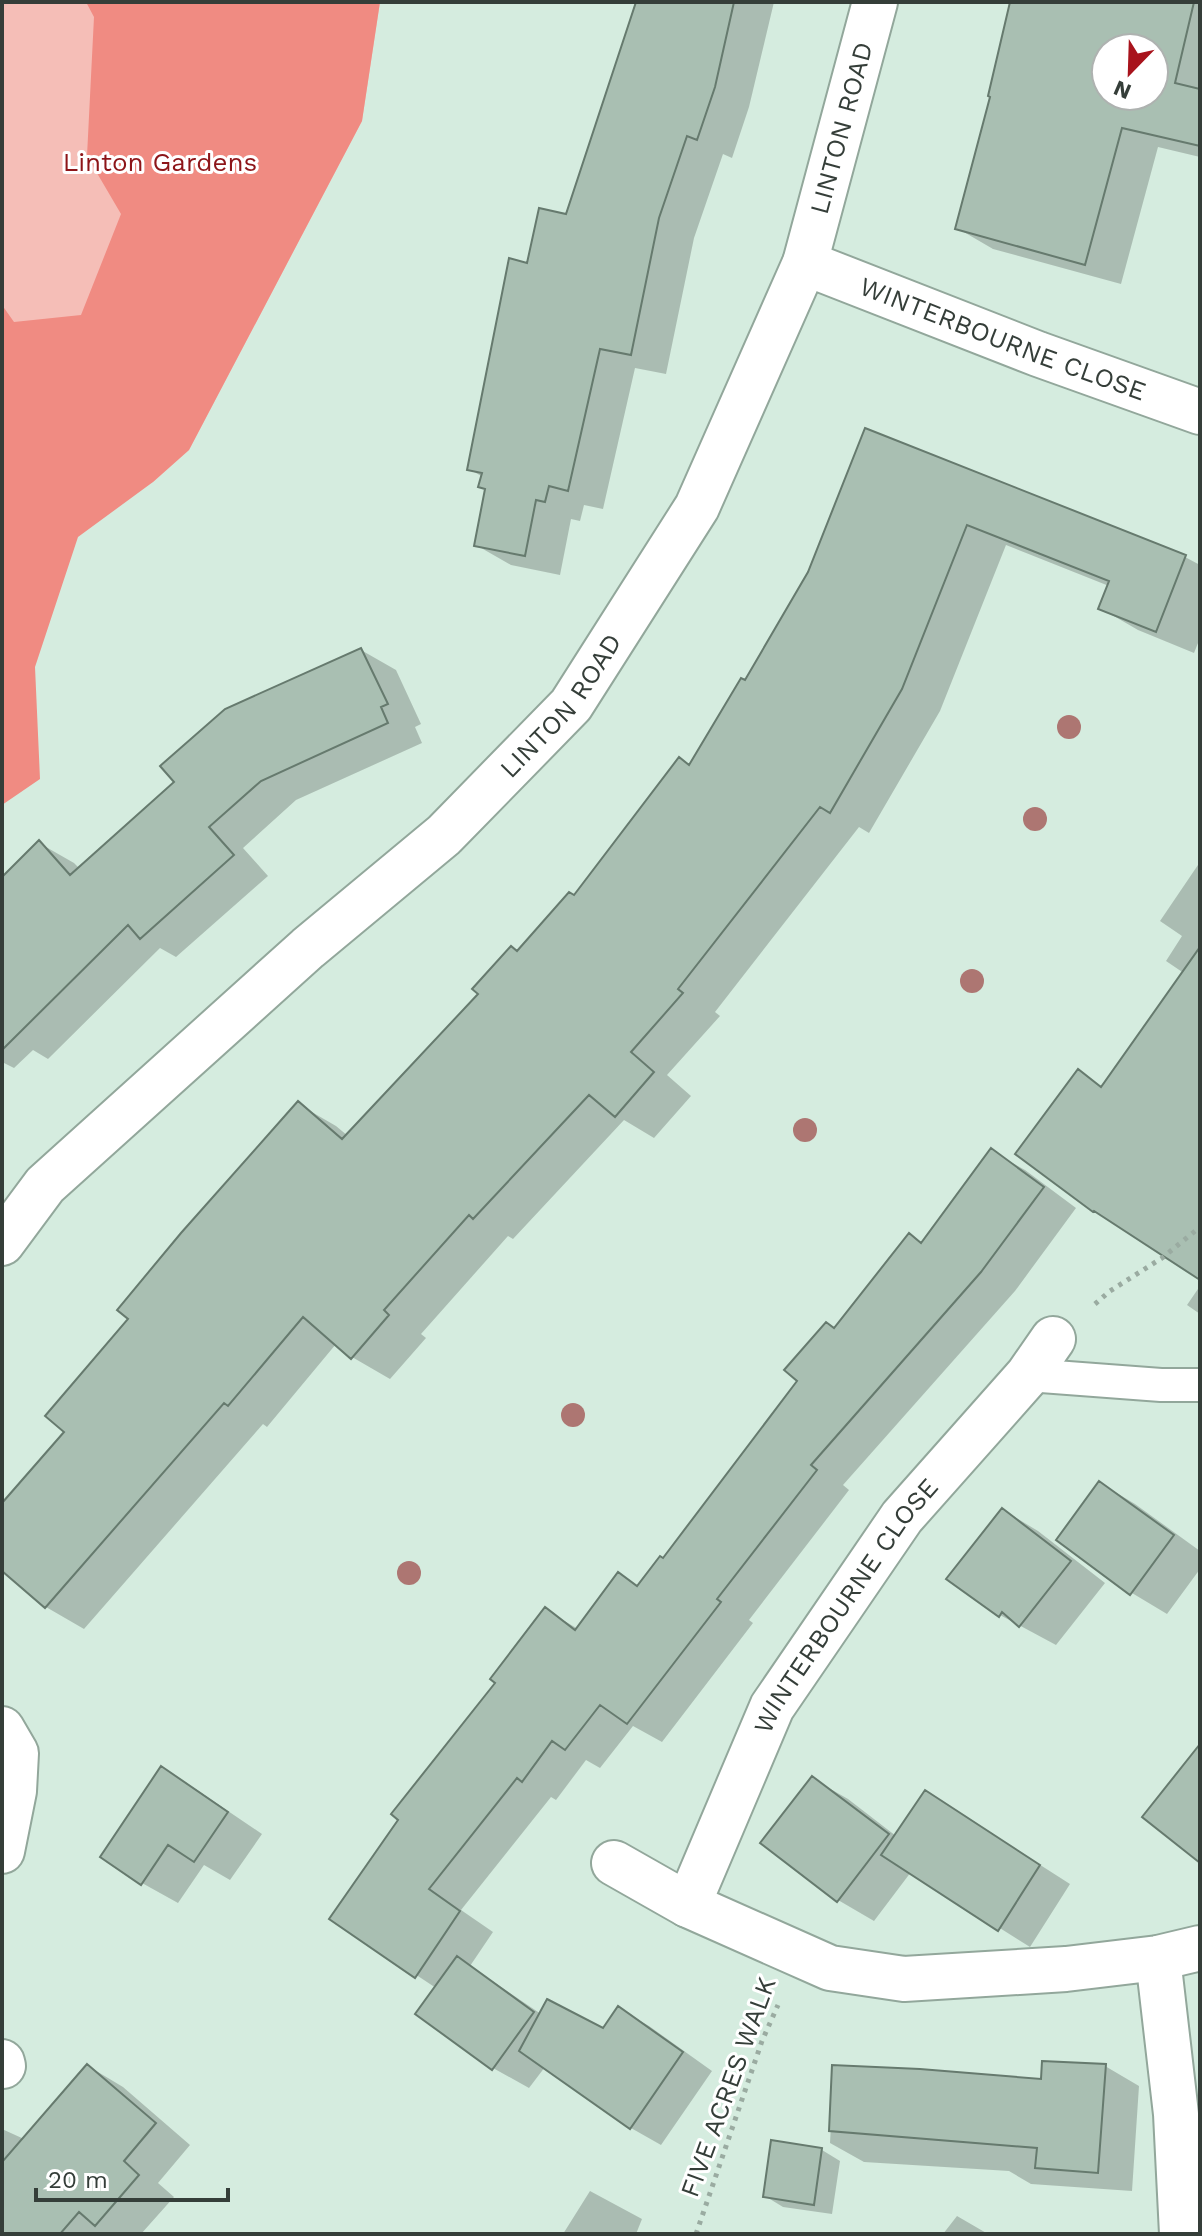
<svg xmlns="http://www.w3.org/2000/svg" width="1202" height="2236" viewBox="0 0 1202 2236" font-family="'Work Sans',sans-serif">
<rect width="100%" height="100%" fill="#d5ecdf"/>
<path fill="#f5beb7" d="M2,2H380L362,121L189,450L153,482L2,539Z"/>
<path fill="#f08b82" d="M86,2H380L362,121L189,450L153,482L78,537L35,667L40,779L2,805V305L14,322L81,315L121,214L87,156L94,17Z"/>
<path fill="#0003" fill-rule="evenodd" d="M635,2H774L749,107L732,158L723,154L694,238L666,374L635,368L603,509L584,505L580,521L571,519L560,575L511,565L476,545L487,490L480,486L483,477L469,469L529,265L567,216L627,36Z
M1012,2H1200V157L1158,147L1121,284L993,249L957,228L992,96ZM1106,48H1154V96H1106Z
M866,431L1185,557L1200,565V638L1194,653L1138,630L1100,608L1109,586L1006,545L940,711L869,833L859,827L715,1012L720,1016L667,1075L691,1096L654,1138L624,1120L513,1239L508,1236L421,1334L426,1338L390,1379L352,1357L336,1344L267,1427L263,1424L84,1629L46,1607L2,1568V1506L67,1432L131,1319L298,1104L336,1126L348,1136L518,952L575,897L690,766L746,683L810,573Z
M361,650L396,670L421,724L415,727L422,743L296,800L243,848L268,876L176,957L160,948L48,1059L33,1050L14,1068L2,1062V880L39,843L74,863L80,869Z
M1200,862V984L1166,961L1182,936L1160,921Z
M991,1151L1025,1170L1076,1208L1015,1291L843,1485L849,1490L749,1620L753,1623L662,1742L633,1726L600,1768L586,1760L556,1800L551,1797L461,1910L493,1932L470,1966L541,2014L603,2031L619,2009L649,2026L712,2071L661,2145L631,2128L545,2067L529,2088L493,2068L436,1988L332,1919L498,1683L546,1610L578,1629L619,1575L639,1587L664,1561L835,1330L910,1236L923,1243Z
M1200,1286V1314L1187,1305Z
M1100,1483L1135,1504L1200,1551V1569L1167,1614L1132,1593L1058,1539Z
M1003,1510L1038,1531L1105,1583L1056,1645L1000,1615Z
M161,1769L197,1790L262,1834L230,1880L204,1865L178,1903L142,1883Z
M813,1779L848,1799L896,1836L926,1792L1070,1884L1030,1947L911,1872L874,1921L838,1900Z
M88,2066L123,2087L190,2145L158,2183L174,2197L141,2234H10L2,2227V2129L24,2139Z
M1105,2066L1139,2086L1132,2191L1031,2184L1009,2171L864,2162L830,2143L834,2067L1043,2081Z
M822,2150L840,2161L832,2214L783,2207L765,2196Z
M590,2191L642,2219L636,2234H563Z
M957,2216L988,2234H943Z"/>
<path fill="#a9bfb2" stroke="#667a6e" stroke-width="2" fill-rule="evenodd" d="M636,2H734L715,87L697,140L687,136L659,218L631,355L600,349L568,491L549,486L545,502L536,500L525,556L474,546L485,489L478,487L482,473L467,470L509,258L527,263L539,208L566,214Z
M1010,2H1194L1175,83L1200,89V146L1122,128L1085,265L955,229L990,97L988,96ZM1106,48H1154V96H1106Z
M865,428L1186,555L1156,632L1098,609L1109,581L967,525L902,689L830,813L820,807L678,989L683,993L631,1052L654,1072L615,1117L589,1095L473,1219L469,1215L384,1310L389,1315L351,1359L303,1317L228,1406L224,1403L45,1608L2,1571V1503L64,1432L45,1416L128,1319L117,1310L181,1233L298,1101L342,1139L478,994L472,989L511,946L517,951L569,892L574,895L679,757L689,765L741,678L745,680L808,572Z
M361,648L388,704L381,707L388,723L261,781L209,827L234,855L140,939L128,925L2,1050V877L39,840L70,875L174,782L160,766L225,709Z
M1200,947V1280L1094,1211L1093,1212L1015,1154L1078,1069L1101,1087Z
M991,1148L1044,1187L981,1272L811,1465L817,1470L717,1599L721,1602L627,1724L600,1705L565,1750L552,1741L522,1782L517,1778L429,1889L460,1911L415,1978L329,1919L398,1820L391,1814L495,1683L490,1679L545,1607L575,1630L618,1572L637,1586L660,1556L663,1558L797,1381L784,1370L826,1322L834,1328L909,1233L921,1243Z
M1099,1481L1174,1535L1130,1595L1056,1540Z
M1002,1508L1071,1561L1019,1627L1002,1612L999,1617L946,1579Z
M1200,1744V1863L1142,1817Z
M161,1766L228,1812L194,1862L168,1845L141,1885L100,1857Z
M812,1776L889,1834L837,1902L760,1843Z
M925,1790L1040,1865L998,1931L881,1855Z
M457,1956L534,2012L492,2070L415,2014Z
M547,1999L603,2028L618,2006L683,2052L630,2129L519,2051Z
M1042,2061L1106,2064L1098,2173L1035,2168L1037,2148L829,2131L832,2065L920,2069L1041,2079Z
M87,2064L156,2123L124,2161L139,2175L95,2226L79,2212L60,2234H2V2162Z
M771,2140L822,2148L814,2205L763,2197Z"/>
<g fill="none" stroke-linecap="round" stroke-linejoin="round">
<g stroke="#92a79b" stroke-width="36">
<path id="service" d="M1028,1375L1161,1385H1200"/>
</g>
<g stroke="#92a79b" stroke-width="48">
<g id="minor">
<path id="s1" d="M805,263L1038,354L1200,412"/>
<path id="s2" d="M2,1243L45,1185L308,948L444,835L571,705L697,507L805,263L875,2"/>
<path d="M2,1729L16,1753L14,1791L2,1851"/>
<path d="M614,1863L688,1905L830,1968L904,1979L1066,1969L1158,1958L1200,1948"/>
<path id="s3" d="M688,1905L772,1707L902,1517L1028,1375L1053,1339"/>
<path d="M1158,1958L1176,2114L1182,2234"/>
<path d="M2,2062L3,2066"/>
</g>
</g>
<path stroke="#9aaba1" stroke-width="5" stroke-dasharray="4 6" stroke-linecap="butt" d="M1095,1304L1110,1291L1162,1258L1200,1227
M696,2234L762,2041L778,2005"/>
<use href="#service" stroke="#fff" stroke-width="32"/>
<use href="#minor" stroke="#fff" stroke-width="44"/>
</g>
<g fill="#ad7672">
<circle cx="1069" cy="727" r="12"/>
<circle cx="1035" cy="819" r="12"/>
<circle cx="972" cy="981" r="12"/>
<circle cx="805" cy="1130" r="12"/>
<circle cx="573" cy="1415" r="12"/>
<circle cx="409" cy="1573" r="12"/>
</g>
<g text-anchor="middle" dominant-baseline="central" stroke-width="6" stroke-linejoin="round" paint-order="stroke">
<g font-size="26" fill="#353e39" stroke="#fff">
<text stroke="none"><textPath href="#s2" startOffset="1426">LINTON ROAD</textPath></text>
<text stroke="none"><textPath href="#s1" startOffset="212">WINTERBOURNE CLOSE</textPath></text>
<text stroke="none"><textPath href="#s2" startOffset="778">LINTON ROAD</textPath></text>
<text stroke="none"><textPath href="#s3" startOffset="340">WINTERBOURNE CLOSE</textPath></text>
<text transform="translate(728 2087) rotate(-70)">FIVE ACRES WALK</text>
</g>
<g font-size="26" fill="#8d1519" stroke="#fff">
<text x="160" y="162">Linton Gardens</text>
</g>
</g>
<rect width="1202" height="2236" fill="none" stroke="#353e39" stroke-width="8"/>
<g transform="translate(1130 72) rotate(203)"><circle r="38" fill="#ffffff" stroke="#aeb2b0" stroke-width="2"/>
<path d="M0-6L14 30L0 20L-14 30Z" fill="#a8131c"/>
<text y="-12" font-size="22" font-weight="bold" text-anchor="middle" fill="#353e39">N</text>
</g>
<path d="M36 2188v12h192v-12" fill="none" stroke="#353e39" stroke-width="4"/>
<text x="48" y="2188" font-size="24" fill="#353e39" stroke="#ffffff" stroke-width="6" paint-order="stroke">20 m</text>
</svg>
